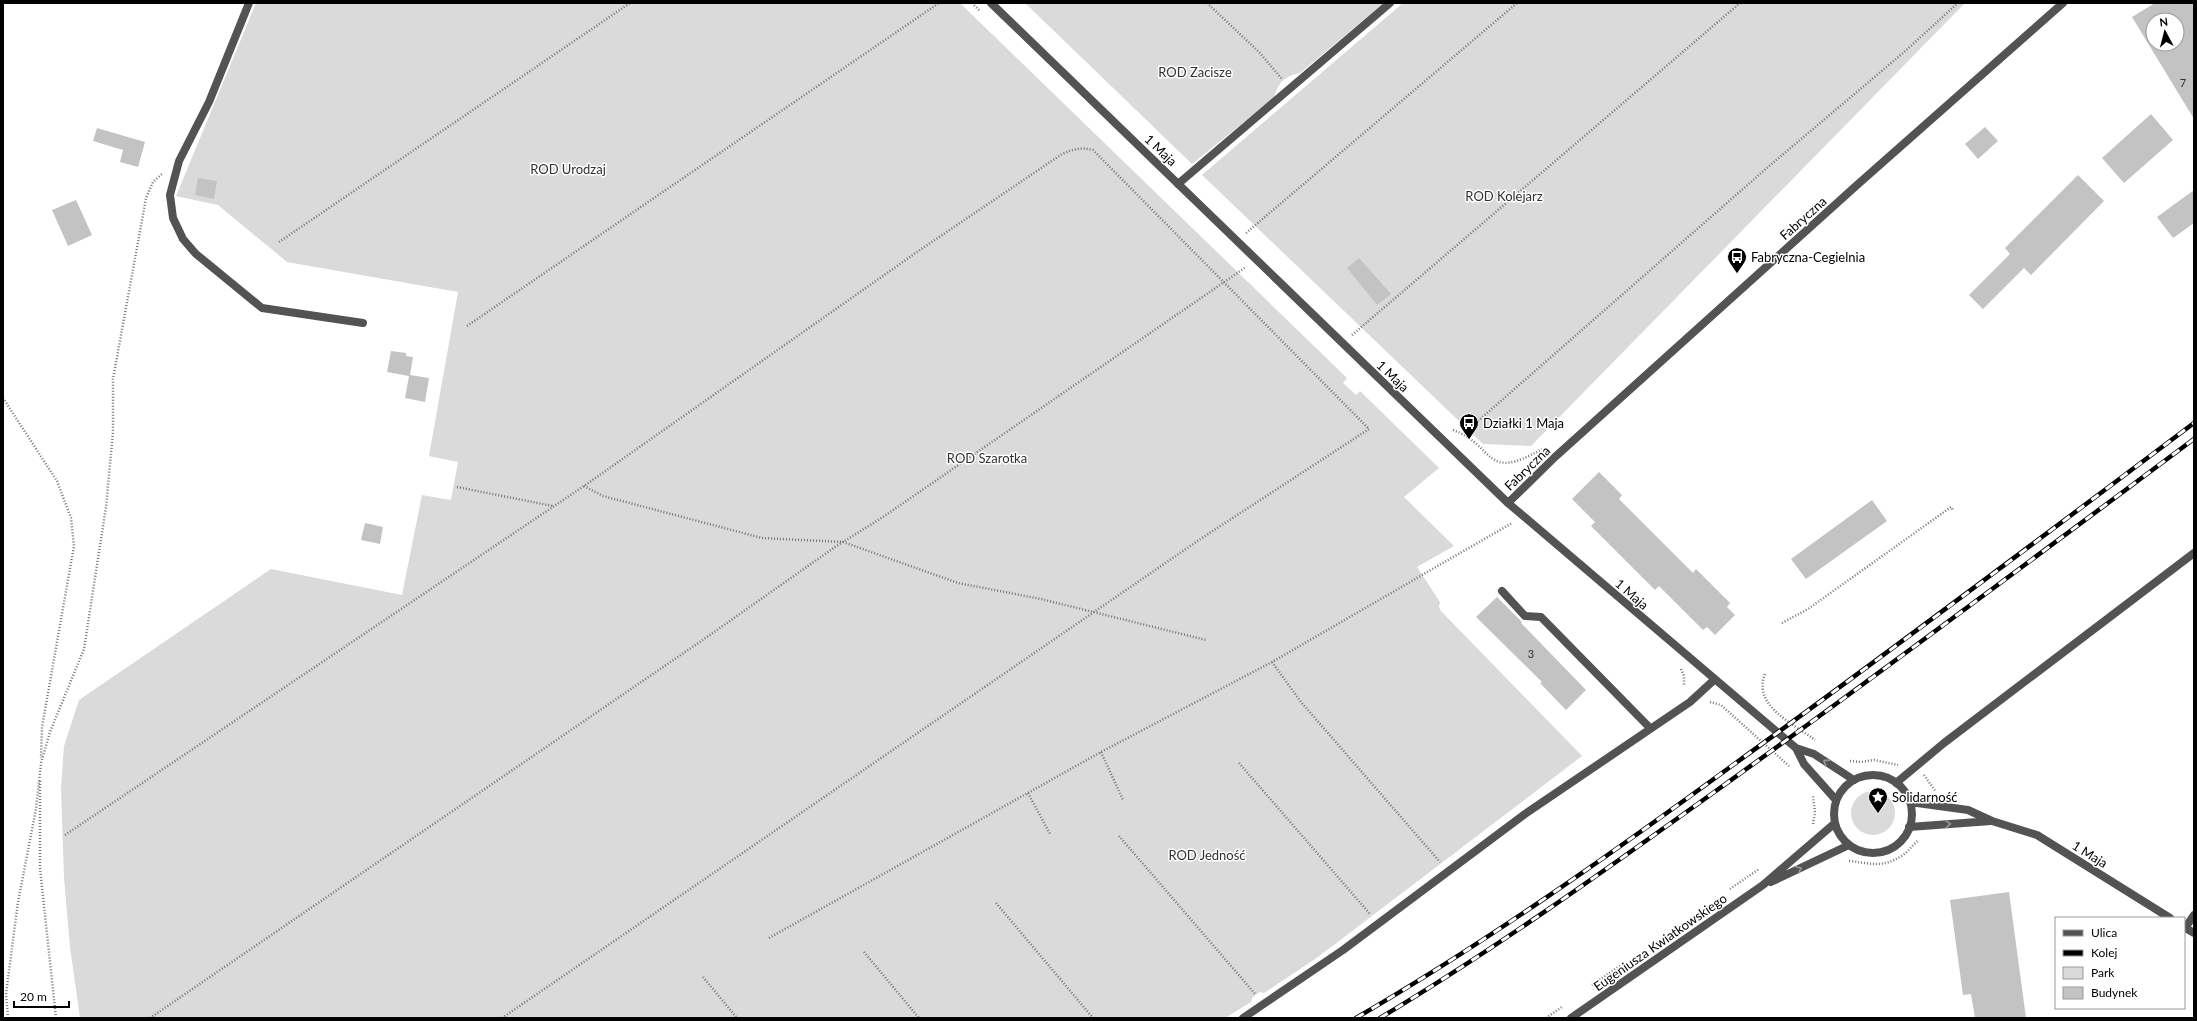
<svg xmlns="http://www.w3.org/2000/svg" width="2197" height="1021" viewBox="0 0 2197 1021" font-family="Lato,sans-serif">
<rect width="100%" height="100%" fill="#fff"/>
<path fill="#dadada" d="M256,3H960L1347,378L1343,383L1356,395L1360,391L1439,468L1404,497L1454,546L1417,567L1440,602L1439,607L1441,611L1582,756L1318,957L1264,993L1260,992C1255,995 1252,997 1251,1002L1225,1018H80L70,947L64,878L61,788L64,746L79,700L271,569L402,595L422,495L451,500L458,462L429,456L458,292L287,262L218,205L176,196Z
M1025,3H1384L1300,73C1284,77 1279,81 1274,98L1192,164Z
M1403,3H1965L1531,446L1483,444L1202,175Z
M1851 813a22 22 0 1 1 44 0a22 22 0 1 1-44 0Z"/>
<path fill="#c3c3c3" fill-rule="evenodd" d="M2155,3H2194V119L2132,17ZM2153,20H2177V44H2153Z
M2151,114L2173,140L2124,183L2102,158Z
M1985,127L1998,141L1978,159L1965,144Z
M97,128L145,142L138,167L120,162L123,150L93,141Z
M2078,175L2104,201L2031,275L2024,268L1983,309L1969,295L2010,254L2005,248Z
M198,178L217,181L214,199L195,195Z
M2194,190V223L2173,238L2157,217Z
M76,200L92,235L68,246L52,210Z
M1359,258L1391,294L1377,305L1347,268Z
M391,351L406,353V356L413,357L410,375L429,378L425,402L405,398L409,376L387,372Z
M1599,472L1622,495L1619,499L1693,573L1696,569L1730,603L1727,607L1735,615L1715,635L1707,627L1703,630L1659,586L1655,590L1591,526L1595,522L1572,499Z
M1872,500L1887,521L1806,579L1791,559Z
M365,523L383,527L380,544L361,540Z
M1497,597L1522,622L1521,623L1586,690L1566,710L1540,683L1542,682L1476,617Z
M2009,892L2026,1018H1975L1971,994L1963,995L1950,900Z"/>
<g fill="none" stroke-linecap="round" stroke-linejoin="round">
<path stroke="#757575" stroke-width="2.5" stroke-dasharray="1 2" stroke-linecap="butt" d="M972,3L980,11
M1207,3L1259,52L1282,79
M1246,233L1517,3
M279,242L630,3
M467,326L939,3
M1352,335L1740,3
M3,398L57,481L71,518L74,546L42,727L41,758
M1478,421L1768,167L1903,53L1958,3
M1453,430C1495,445 1484,483 1542,449
M584,486L603,496L762,538L843,542L958,583L1041,599L1206,640
M457,487L553,506
M1782,623L1808,609L1951,507L1953,510
M1272,662L1301,702L1440,862
M1681,669L1684,676V685
M1765,674C1752,706 1794,724 1815,740
M1710,702L1721,705L1789,766
M1101,752L1123,800
M1850,761L1861,762L1874,760L1898,765
M1239,763L1370,914
M1924,775L1936,792
M40,781V868L56,1018
M1028,793L1050,834
M1813,824L1815,813L1813,796
M65,835L584,486L917,252L1062,154C1073,149 1081,147 1093,150L1369,429L1199,540L502,1018
M1119,836L1256,995
M1849,861C1870,863 1882,869 1903,855C1909,851 1913,844 1919,840
M1730,889L1759,869
M996,903L1093,1018
M769,938L1101,752L1272,662L1512,523
M864,952L919,1018
M703,977L737,1018
M1592,985L1624,963
M8,1018L6,994L18,902L36,809L41,763L50,732L84,649L106,507L113,432V379L146,198L153,182L162,174
M150,1018L707,637L835,547L883,517L1246,267
M1546,1018L1562,1007"/>
<path stroke="#535353" stroke-width="8" d="M249,3L209,102L179,161L170,195L173,218L183,239L196,254L262,308L363,323
M1178,184L1390,3
M1502,591L1525,616L1541,617L1650,728
M1896,783L1944,743L2194,553
M2185,928L2194,915
M1243,1018L1343,950L1525,814L1690,702L1714,680"/>
<path stroke="#535353" stroke-width="8" d="M1508,503L1555,457L1857,185L2063,3"/>
<path stroke="#535353" stroke-width="8" d="M991,3L1508,503L1796,748L1804,764L1836,800
M1796,748L1814,754L1854,780
M1834 814a39 39 0 1 1 78 0a39 39 0 1 1-78 0Z
M1910,802L1968,810L1992,821L2037,835L2170,918
M1909,827L1991,821
M1771,882L1849,845
M2184,927L2194,933
M1571,1018L1763,885L1835,823"/>
<g stroke="#000" stroke-width="4.5">
<path id="rail" d="M1356,1018C1487,942 1611,854 1733,765C1888,653 2041,538 2194,423
M1380,1018C1495,949 1604,871 1713,793C1875,677 2034,558 2194,439"/>
</g>
<use href="#rail" stroke="#fff" stroke-width="3" stroke-dasharray="9" stroke-linecap="butt"/>
</g>
<defs><path id="oneway-chevron" d="M-2-3.5L2.5 0L-2 3.5" fill="none" stroke-width="1.6" stroke-linecap="round" stroke-linejoin="round"/></defs>
<g stroke="#989898">
<use href="#oneway-chevron" transform="translate(1826 762) rotate(-147)"/>
<use href="#oneway-chevron" transform="translate(1948 824) rotate(-4)"/>
<use href="#oneway-chevron" transform="translate(1799 869) rotate(-25)"/>
</g>
<defs>
<g id="bus-pin" transform="scale(1)"><path d="M0 17L-7.5 6A9.5 9.5 0 1 1 7.5 6Z" fill="#000" stroke="#fff"/><path d="M-5-6H5V4H4V6H2V4H-2V6H-4V4H-5ZM-3.5-4V0h7V-4ZM-3.5 1.2v1.5H-2V1.2ZM2 1.2v1.5H3.5V1.2Z" fill="#fff"/></g>
<g id="sight-pin" transform="scale(1)"><path d="M0 17L-7.5 6A9.5 9.5 0 1 1 7.5 6Z" fill="#000" stroke="#fff"/><path d="M0-6L1.8-2.2L6-1.7L2.9 1.2L3.7 5.4L0 3.3L-3.7 5.4L-2.9 1.2L-6-1.7L-1.8-2.2Z" fill="#fff"/></g>
</defs>
<g fill-rule="evenodd">
<use href="#bus-pin" x="1737" y="257"/>
<use href="#bus-pin" x="1469" y="423"/>
<use href="#sight-pin" x="1878" y="797"/>
</g>
<g text-anchor="middle" dominant-baseline="central" stroke-width="3" stroke-linejoin="round" paint-order="stroke">
<g font-size="11" fill="#313131">
<text x="2183" y="82">7</text>
<text x="1531" y="653">3</text>
</g>
<g font-size="13" fill="#313131" stroke="#fff">
<text x="1195" y="72">ROD Zacisze</text>
<text x="568" y="169">ROD Urodzaj</text>
<text x="1504" y="196">ROD Kolejarz</text>
<text x="987" y="458">ROD Szarotka</text>
<text x="1207" y="855">ROD Jedność</text>
</g>
<g font-size="13" fill="#000" stroke="#fff">
<text transform="translate(1161 150) rotate(44)">1 Maja</text>
<text transform="translate(1803 218) rotate(-42)">Fabryczna</text>
<text transform="translate(1393 376) rotate(44)">1 Maja</text>
<text transform="translate(1527 468) rotate(-44)">Fabryczna</text>
<text transform="translate(1632 594) rotate(41)">1 Maja</text>
<text transform="translate(2090 854) rotate(32)">1 Maja</text>
<text transform="translate(1660 942) rotate(-35)">Eugeniusza Kwiatkowskiego</text>
</g>
<g font-size="13" fill="#000" stroke="#fff" text-anchor="start">
<text x="1751" y="257">Fabryczna-Cegielnia</text>
<text x="1483" y="423">Działki 1 Maja</text>
<text x="1892" y="797">Solidarność</text>
</g>
</g>
<rect width="2197" height="1021" fill="none" stroke="#000000" stroke-width="8"/>
<rect x="2055" y="917" width="130" height="92" fill="#ffffff" stroke="#999999"/>
<rect x="2063" y="930" width="20" height="6" fill="#535353" stroke="#999999"/>
<text x="2091" y="937" font-size="12" fill="#000000">Ulica</text>
<rect x="2063" y="950" width="20" height="6" fill="#000000" stroke="#999999"/>
<text x="2091" y="957" font-size="12" fill="#000000">Kolej</text>
<rect x="2063" y="967" width="20" height="12" fill="#dadada" stroke="#999999"/>
<text x="2091" y="977" font-size="12" fill="#000000">Park</text>
<rect x="2063" y="987" width="20" height="12" fill="#c3c3c3" stroke="#999999"/>
<text x="2091" y="997" font-size="12" fill="#000000">Budynek</text>
<g transform="translate(2165 32) rotate(353)"><circle r="19" fill="#ffffff" stroke="#999999"/>
<path d="M0-3L7 15L0 10L-7 15Z" fill="#000000"/>
<text y="-6" font-size="11" font-weight="bold" text-anchor="middle" fill="#000000">N</text>
</g>
<path d="M14 1001v6h55v-6" fill="none" stroke="#000000" stroke-width="2"/>
<text x="20" y="1001" font-size="12" fill="#000000" stroke="#ffffff" stroke-width="3" paint-order="stroke">20 m</text>
</svg>
